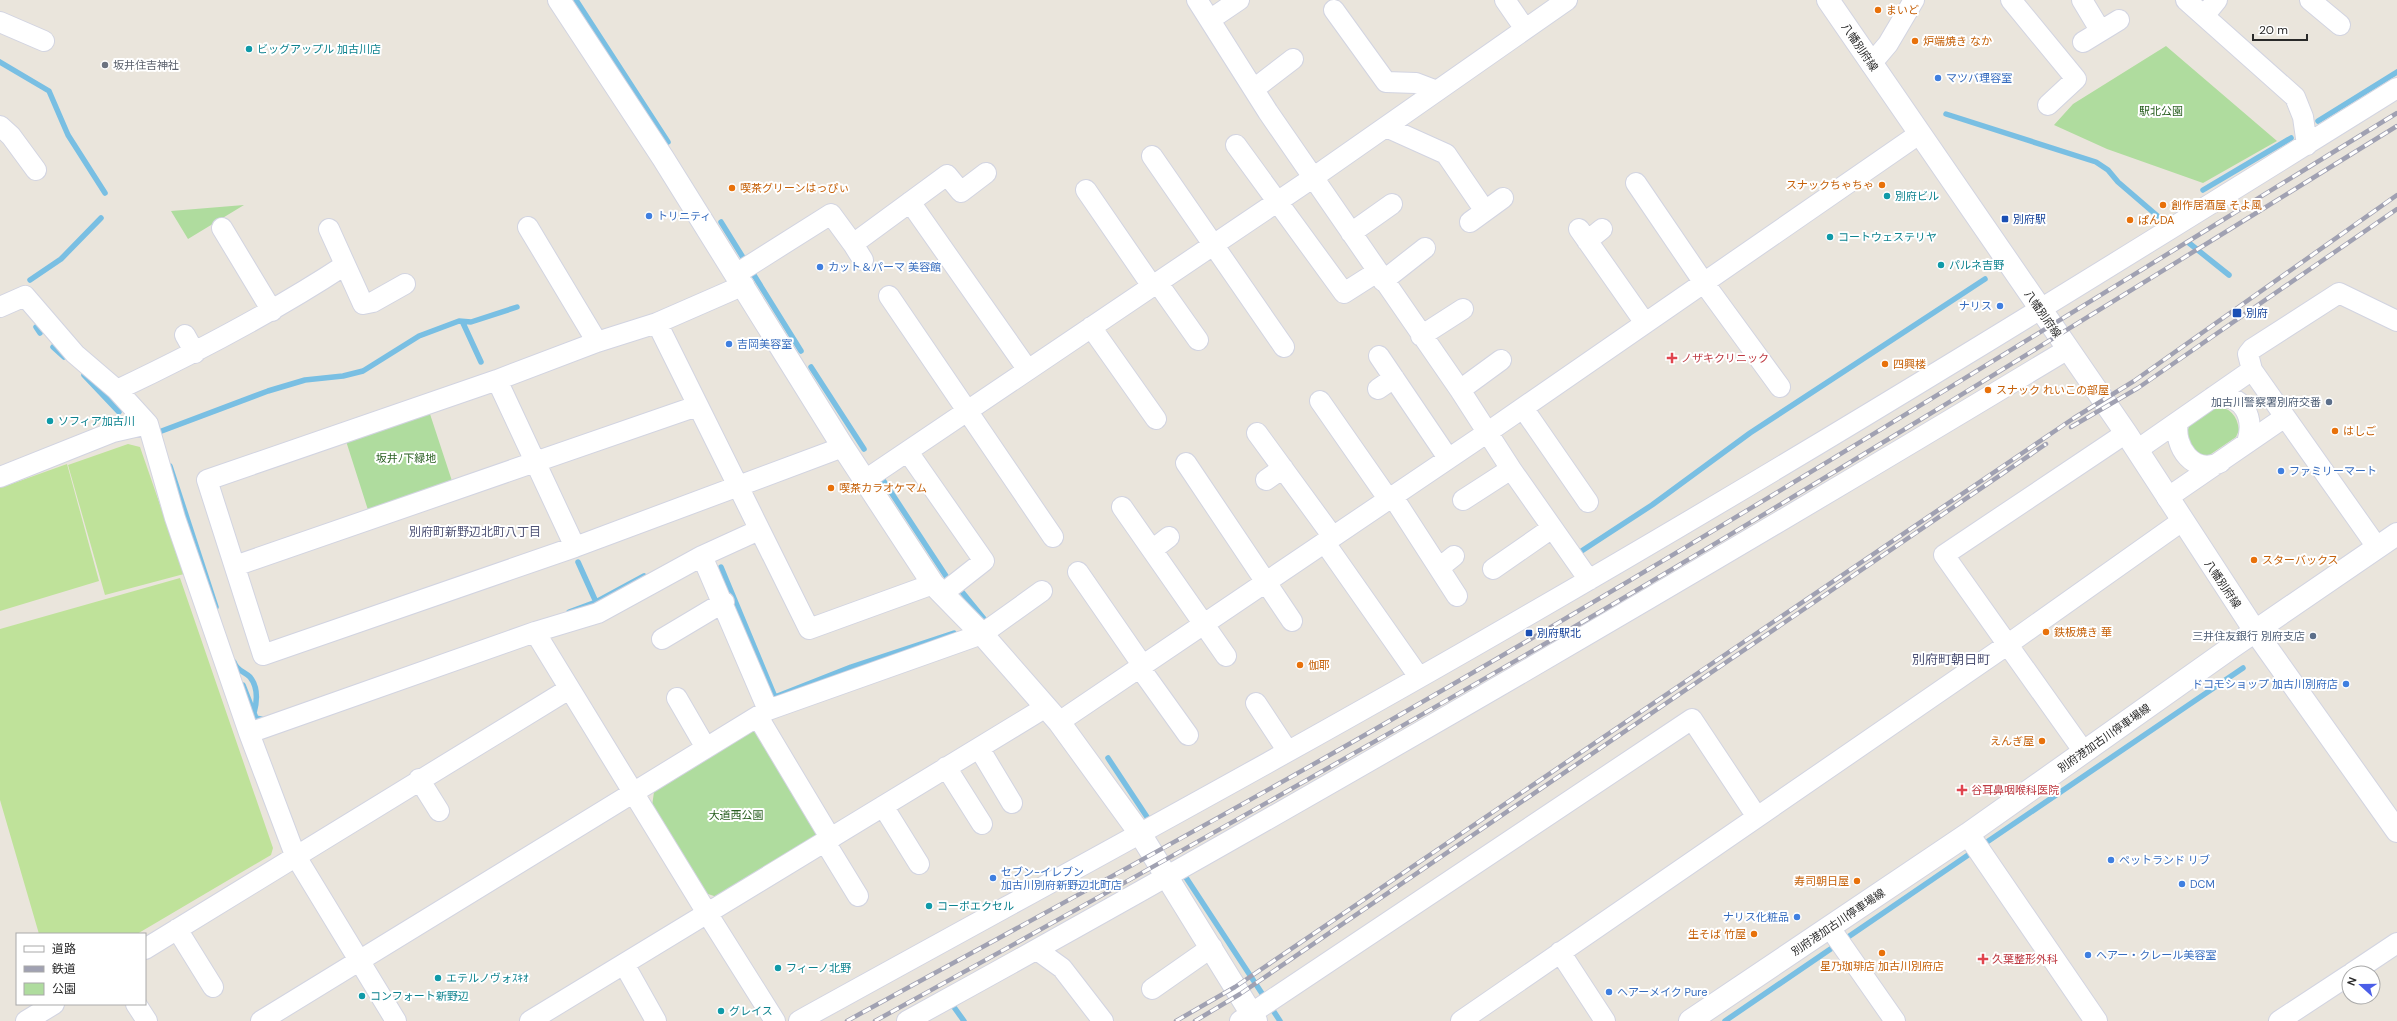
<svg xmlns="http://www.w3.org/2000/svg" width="2397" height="1021" viewBox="0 0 2397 1021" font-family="'DM Sans','Noto Sans JP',sans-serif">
<rect width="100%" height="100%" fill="#eae5dc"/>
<path fill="#afdc9e" d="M2166,46L2277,141L2203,183L2107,149L2054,125L2073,104Z
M244,205L188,239L171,211Z
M2215,407C2230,407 2237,415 2239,430L2236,437L2208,456H2203L2190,450C2184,420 2190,423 2215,407Z
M429,411L452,481L368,510L346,441Z
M754,730L763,733L818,837L720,898L705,893L652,806L654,792Z"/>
<path fill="#bfe29a" d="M128,444L140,447L184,574L105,595L68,465Z
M67,464L99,581L0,611V488Z
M180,578L273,848L271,855L137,934H39L0,800V629Z"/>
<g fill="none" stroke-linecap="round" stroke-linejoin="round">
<path stroke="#79bfe3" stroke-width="5.5" d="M576,0L668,142
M0,62L49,91L68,135L105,193
M1946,114L2096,162L2108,170L2118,182L2168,225
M2318,121L2397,72
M2203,190L2291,138
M721,222L801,351
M2189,243L2229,275
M30,280L61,259L101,218
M463,323L481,362
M36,327L40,333
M53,347L64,357
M811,367L864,449
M84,375L119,412
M159,432L268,391L305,380L343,376L363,371L419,336L459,321L471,322L517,307
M170,466L216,607
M883,480L946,576
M1580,552L1652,505L1750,433L1985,279
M578,562L596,602
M721,567L775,697L851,667L954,633
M958,587L989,625
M569,612L596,602L644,576
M234,662C237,671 244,671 250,677C258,687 257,702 254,713L256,718L265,720
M243,685L254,713
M1108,758L1147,817
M1981,846L2243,668
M1185,876L1280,1021
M951,1003L964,1021
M1725,1021L1974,851"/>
<g stroke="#d2d4e1" stroke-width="22">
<path id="street" d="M1197,0L1268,112L1460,390L1511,469L1589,580
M1505,0L1525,29
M2011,0L2076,79L2048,105
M2082,0L2100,30
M2186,0L2295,97L2303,117L2307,145
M2310,0L2340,25
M1334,10L1386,82L1416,83L1437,91
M2204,16L2217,0
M1211,19L1239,0
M0,22L44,41
M2083,42L2119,20
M1871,64L1888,44L1914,0
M1254,89L1293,59
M0,126L11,136L36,170
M1386,127L1446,154L1485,211
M1236,145L1344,293L1377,272
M1152,156L1284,347
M1636,183L1704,283L1780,387
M1086,190L1152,286
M910,202L1028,370
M1470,222L1503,198
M528,227L597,342
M222,228L272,311
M329,229L363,304L373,302L405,284
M1579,229L1645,323
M1351,233L1392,204
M1587,241L1602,229
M853,244L863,260
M736,274L831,214L853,244L947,175L961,192L986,173
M1383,281L1425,248
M1157,282L1198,340
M744,285L657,323L597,342L497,380L207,480L263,655L575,547L843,447
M889,296L1053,537
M0,307L25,296L75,354L117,390L148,424L175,518L249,733L295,855L396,1021
M657,323L809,629L933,584
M1091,327L1156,419
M185,335L195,353
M1421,336L1463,309
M1379,356L1448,458
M497,380L575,547
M1378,389L1394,378
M117,390C195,353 272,313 345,265
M1460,390L1501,360
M2213,397C2244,393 2255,417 2247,443
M1320,401L1389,500
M1523,408L1588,502
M2178,422C2173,447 2194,476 2221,462
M1257,433L1333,537
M2137,450L2252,370
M908,452L984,561L942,594
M1186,463L1292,621
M0,477L113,432L148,424
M865,480L1314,177L1567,0
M1266,480L1283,468
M1393,497L1457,596
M2167,498L2285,417
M1463,500L1511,469
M1122,507L1226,656
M1325,543L1419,677
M2377,547L2252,370L2248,354L2252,349L2339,293L2397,321
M1152,550L1169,537
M702,556L768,710
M235,566L697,406
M1439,568L1454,556
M1493,569L1552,528
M1078,572L1143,666
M535,632L707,913L775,1021
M662,639L724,602
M1140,668L1188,735
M677,698L706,748
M1256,703L1287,750
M758,717L831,839
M1059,722L1488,432L1919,134
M249,733L535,632L598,613L702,556L759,530
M979,748L1012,803
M2084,752L1944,555L2126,433
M946,767L982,824
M419,779L439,811
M883,806L919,864
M825,842L858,896
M1830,928L1895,1021
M177,929L213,987
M145,949L569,689
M1037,950L1062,968L1103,1021
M1560,952L1605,1021
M624,964L656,1021
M2352,973L2397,943
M1152,989L1212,947
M136,1004L147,1021
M26,1021L54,1004
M261,1021L768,710L982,634L1042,591
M530,1021L1046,707
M799,1021C1043,886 1289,754 1530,614C1823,445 2110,267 2397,88
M907,1021C1299,806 1685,580 2068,349
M1240,1021L1692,719L1757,817
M1461,1021L2007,645L2182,521
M2279,1021L2349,975"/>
</g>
<g stroke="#d2d4e1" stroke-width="24">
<path id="secondary" d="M559,0L663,158L843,447L933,584L982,634L1059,722L1139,832L1256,1021
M1828,0L2126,433L2255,631L2397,831
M1968,834L2096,1021
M1690,1021L1968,834L2232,647L2397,534"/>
</g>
<use href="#street" stroke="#fff" stroke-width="20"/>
<use href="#secondary" stroke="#fff" stroke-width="22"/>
<g stroke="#a0a1b2" stroke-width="4.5">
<path id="rail" d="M2071,427L2138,388L2397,209
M847,1021C1026,923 1207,826 1384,724C1726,528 2061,319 2397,113
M875,1021C1113,890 1350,757 1586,620C1859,460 2128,292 2397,126
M1176,1021L1235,987L2074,418L2134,381L2397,195
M1195,1021L1240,994L2046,444"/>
</g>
<use href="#rail" stroke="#fff" stroke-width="3" stroke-dasharray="9" stroke-linecap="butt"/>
</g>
<g fill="#e8710a" stroke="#fff" stroke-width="1.5">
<circle cx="1878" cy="10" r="4"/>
<circle cx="1915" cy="41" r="4"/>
<circle cx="1882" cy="185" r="4"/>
<circle cx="732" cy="188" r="4"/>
<circle cx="2163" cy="205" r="4"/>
<circle cx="2130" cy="220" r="4"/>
<circle cx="1885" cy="364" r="4"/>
<circle cx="1988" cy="390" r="4"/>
<circle cx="2335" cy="431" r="4"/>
<circle cx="831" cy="488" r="4"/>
<circle cx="2254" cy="560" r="4"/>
<circle cx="2046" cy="632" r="4"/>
<circle cx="1300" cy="665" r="4"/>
<circle cx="2042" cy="741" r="4"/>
<circle cx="1857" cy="881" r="4"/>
<circle cx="1754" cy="934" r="4"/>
<circle cx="1882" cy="953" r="4"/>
</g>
<g fill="#0f9aa8" stroke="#fff" stroke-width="1.5">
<circle cx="249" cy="49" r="4"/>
<circle cx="1887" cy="196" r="4"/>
<circle cx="1830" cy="237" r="4"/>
<circle cx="1941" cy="265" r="4"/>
<circle cx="50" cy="421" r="4"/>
<circle cx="929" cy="906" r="4"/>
<circle cx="778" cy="968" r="4"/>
<circle cx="438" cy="978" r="4"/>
<circle cx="362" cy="996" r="4"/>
<circle cx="721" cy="1011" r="4"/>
</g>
<circle fill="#6b7280" stroke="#fff" stroke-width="1.5" cx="105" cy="65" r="4"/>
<g fill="#3f7fe0" stroke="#fff" stroke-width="1.5">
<circle cx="1938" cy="78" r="4"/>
<circle cx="649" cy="216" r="4"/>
<circle cx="820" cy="267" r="4"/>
<circle cx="2000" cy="306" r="4"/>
<circle cx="729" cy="344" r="4"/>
<circle cx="2281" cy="471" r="4"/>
<circle cx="2346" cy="684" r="4"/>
<circle cx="2111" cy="860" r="4"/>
<circle cx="993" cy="878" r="4"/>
<circle cx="2182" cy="884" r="4"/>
<circle cx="1797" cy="917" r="4"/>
<circle cx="2088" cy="955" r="4"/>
<circle cx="1609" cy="992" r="4"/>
</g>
<g fill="#1a4fb4" stroke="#fff" stroke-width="1.5">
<rect x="2001" y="215" width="8" height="8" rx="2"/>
<rect x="2232" y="308" width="10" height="10" rx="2"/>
<rect x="1525" y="629" width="8" height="8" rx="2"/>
</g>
<g fill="#e0444e" stroke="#fff" stroke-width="1.5">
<path d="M1670 352h4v4h4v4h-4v4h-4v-4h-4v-4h4z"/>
<path d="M1960 784h4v4h4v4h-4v4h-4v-4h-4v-4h4z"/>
<path d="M1981 953h4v4h4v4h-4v4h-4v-4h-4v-4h4z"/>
</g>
<g fill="#5c6f8a" stroke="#fff" stroke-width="1.5">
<circle cx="2329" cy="402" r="4"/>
<circle cx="2313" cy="636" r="4"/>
</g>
<g text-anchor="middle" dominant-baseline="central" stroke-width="4" stroke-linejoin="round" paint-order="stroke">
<g font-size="11" fill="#c56008" stroke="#fff" text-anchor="start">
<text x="1886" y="10">まいど</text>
<text x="1923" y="41">炉端焼き なか</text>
<text x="1874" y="185" text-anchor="end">スナックちゃちゃ</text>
<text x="740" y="188">喫茶グリーンはっぴぃ</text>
<text x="2171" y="205">創作居酒屋 そよ風</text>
<text x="2138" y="220">ぱんDA</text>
<text x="1893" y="364">四興楼</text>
<text x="1996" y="390">スナック れいこの部屋</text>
<text x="2343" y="431">はしご</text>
<text x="839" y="488">喫茶カラオケマム</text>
<text x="2262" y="560">スターバックス</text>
<text x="2054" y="632">鉄板焼き 華</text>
<text x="1308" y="665">伽耶</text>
<text x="2034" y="741" text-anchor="end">えんぎ屋</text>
<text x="1849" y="881" text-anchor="end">寿司朝日屋</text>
<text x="1746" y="934" text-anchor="end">生そば 竹屋</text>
<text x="1882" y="966" text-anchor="middle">星乃珈琲店 加古川別府店</text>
</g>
<g font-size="11" fill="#292929" stroke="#fff">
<text transform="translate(1860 47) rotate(56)">八幡別府線</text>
<text transform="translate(2043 314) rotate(55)">八幡別府線</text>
<text transform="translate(2223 584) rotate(56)">八幡別府線</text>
<text transform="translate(2104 738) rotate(-35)">別府港加古川停車場線</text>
<text transform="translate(1838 922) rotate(-34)">別府港加古川停車場線</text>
</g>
<g font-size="11" fill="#0d838f" stroke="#fff" text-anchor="start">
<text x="257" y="49">ビッグアップル 加古川店</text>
<text x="1895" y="196">別府ビル</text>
<text x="1838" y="237">コートウェステリヤ</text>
<text x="1949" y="265">パルネ吉野</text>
<text x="58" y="421">ソフィア加古川</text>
<text x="937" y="906">コーポエクセル</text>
<text x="786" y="968">フィーノ北野</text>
<text x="446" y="978">エテルノヴォｽｷｵ</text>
<text x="370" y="996">コンフォート新野辺</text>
<text x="729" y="1011">グレイス</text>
</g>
<g font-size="11" fill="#5b616d" stroke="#fff" text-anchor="start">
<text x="113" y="65">坂井住吉神社</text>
</g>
<g font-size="11" fill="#366cbe" stroke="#fff" text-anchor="start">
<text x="1946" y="78">マツバ理容室</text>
<text x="657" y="216">トリニティ</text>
<text x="828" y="267">カット＆パーマ 美容館</text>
<text x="1992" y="306" text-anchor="end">ナリス</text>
<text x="737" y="344">吉岡美容室</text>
<text x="2289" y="471">ファミリーマート</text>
<text x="2338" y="684" text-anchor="end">ドコモショップ 加古川別府店</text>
<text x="2119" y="860">ペットランド リブ</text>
<text x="1001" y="872">セブン-イレブン<tspan x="1001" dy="13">加古川別府新野辺北町店</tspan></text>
<text x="2190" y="884">DCM</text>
<text x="1789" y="917" text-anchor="end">ナリス化粧品</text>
<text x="2096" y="955">ヘアー・クレール美容室</text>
<text x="1617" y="992">ヘアーメイク Pure</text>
</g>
<g font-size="11" fill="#295f20" stroke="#fff">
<text x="2161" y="111">駅北公園</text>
<text x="406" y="458">坂井ﾉ下緑地</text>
<text x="736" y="815">大道西公園</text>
</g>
<g font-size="11" fill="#164399" stroke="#fff" text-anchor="start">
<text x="2013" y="219">別府駅</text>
<text x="2246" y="313">別府</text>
<text x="1537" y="633">別府駅北</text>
</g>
<g font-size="11" fill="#be3a42" stroke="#fff" text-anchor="start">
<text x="1681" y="358">ノザキクリニック</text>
<text x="1971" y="790">谷耳鼻咽喉科医院</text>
<text x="1992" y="959">久葉整形外科</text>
</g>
<g font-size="11" fill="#4e5e75" stroke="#fff" text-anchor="end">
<text x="2321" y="402">加古川警察署別府交番</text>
<text x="2305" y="636">三井住友銀行 別府支店</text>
</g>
<g font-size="12" fill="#4e5275" stroke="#fff">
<text x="475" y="532">別府町新野辺北町八丁目</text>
</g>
<g font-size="13" fill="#4e5275" stroke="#fff">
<text x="1951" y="659">別府町朝日町</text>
</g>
</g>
<rect x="16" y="933" width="130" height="72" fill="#ffffff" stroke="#a9a9a9"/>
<rect x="24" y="946" width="20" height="6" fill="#ffffff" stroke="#a9a9a9"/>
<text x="52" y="953" font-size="12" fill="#292929">道路</text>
<rect x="24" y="966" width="20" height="6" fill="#a0a1b2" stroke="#a9a9a9"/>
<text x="52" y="973" font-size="12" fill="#292929">鉄道</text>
<rect x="24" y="983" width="20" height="12" fill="#afdc9e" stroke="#a9a9a9"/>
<text x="52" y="993" font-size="12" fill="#292929">公園</text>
<g transform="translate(2361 985) rotate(291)"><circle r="19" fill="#ffffff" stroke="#a9a9a9"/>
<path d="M0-3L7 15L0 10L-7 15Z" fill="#4b5ee8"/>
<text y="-6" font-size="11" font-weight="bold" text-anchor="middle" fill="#292929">N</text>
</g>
<path d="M2253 34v6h54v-6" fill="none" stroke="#292929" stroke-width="2"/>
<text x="2259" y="34" font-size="12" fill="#292929" stroke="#ffffff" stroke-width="3" paint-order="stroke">20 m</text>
</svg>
